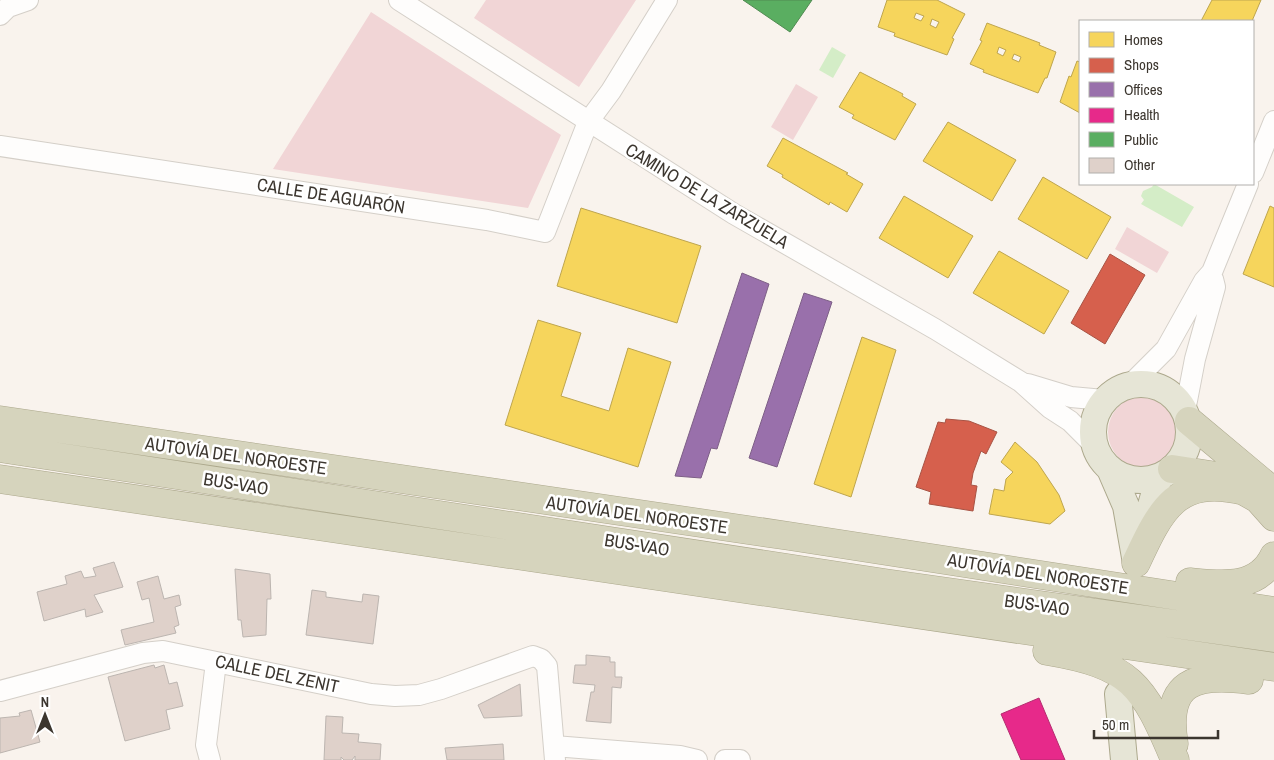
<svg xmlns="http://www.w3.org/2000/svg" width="1274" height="760" font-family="'Archivo Narrow',sans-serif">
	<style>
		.green { fill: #f1d5d6 }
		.water { fill: #d4edc7 }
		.homes { fill: #f6d55c; stroke: #bea54e; fill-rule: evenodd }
		.shops { fill: #d6604d; stroke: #a85344 }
		.offices { fill: #9970ab; stroke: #7d5f86 }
		.health { fill: #e7298a; stroke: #b42d6f }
		.public { fill: #5aae61; stroke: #518a52 }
		.building { fill: #dfd1ca; stroke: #bcb5b0 }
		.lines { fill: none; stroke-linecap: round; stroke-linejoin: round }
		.minor-casing { stroke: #d4cfc8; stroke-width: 22 }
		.major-casing { stroke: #aca88c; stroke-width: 28 }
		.highway-casing { stroke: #aca88c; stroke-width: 29 }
		.minor { stroke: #fefdfc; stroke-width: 20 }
		.major { stroke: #e6e5d6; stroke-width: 26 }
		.highway { stroke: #d6d4bd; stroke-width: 28 }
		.labels { text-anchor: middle; stroke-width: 5; stroke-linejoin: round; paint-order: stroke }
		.street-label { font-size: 18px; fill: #3c362f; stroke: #fff }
	</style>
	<rect width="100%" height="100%" fill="#f9f3ed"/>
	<path class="green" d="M486 0H636L579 87 474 18Z
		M371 12 561 135 528 208 273 169Z
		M796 84 818 97 793 140 771 127Z
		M1127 227 1169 252 1157 273 1115 249Z
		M1108 432a36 36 0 1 1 72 0a36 36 0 1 1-72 0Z"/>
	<path class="water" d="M832 47 846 55 833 78 819 70Z
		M1154 184 1194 207 1182 227 1141 204 1144 200 1141 196 1143 191 1152 187Z"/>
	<path class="homes" d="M887 0H937L965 14 952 38 954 39 947 55 894 36 895 33 878 27ZM916 13 924 16 921 21 914 18ZM932 19 939 22 936 28 930 25Z
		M1212 0H1261L1252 21H1201Z
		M987 23 1040 43 1039 45 1056 52 1047 78H1045L1038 93 983 72 984 70 970 64 982 41 980 40ZM999 47 1006 50 1003 56 997 53ZM1014 54 1021 57 1019 62 1012 59Z
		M1077 61 1080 62V113L1060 102 1069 76 1071 77Z
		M860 72 903 94 902 96 916 104 895 140 852 118 854 115 839 107Z
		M948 122 1016 160 992 201 923 161Z
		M783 138 848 173 846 174 863 184 847 212 830 202 829 205 782 177 783 175 767 166Z
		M1043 177 1111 217 1087 259 1018 219Z
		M904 196 973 236 948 278 879 238Z
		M1270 206 1274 208V287L1243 274Z
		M581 208 701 246 677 323 557 286Z
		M999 251 1069 291 1044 334 973 293Z
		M538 320 581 333 561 396 609 411 628 348 671 362 638 467 505 425Z
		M862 337 896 350 851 497 814 484Z
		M1015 442 1037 462 1059 495 1065 511 1050 524 989 514 994 489 1004 491 1006 479 1013 472 1001 462Z"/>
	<path class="shops" d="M1110 254 1145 275 1105 344 1071 323Z
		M946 419 969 421 997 432 986 454 981 451 973 473 971 485 977 486 973 511 929 504 931 492 916 487 938 422 945 423Z"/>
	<path class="offices" d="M742 273 769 284 717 449 711 448 701 478 675 476Z
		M804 293 832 302 777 467 749 458Z"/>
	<path class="health" d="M1039 698 1065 760H1021L1001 714Z"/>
	<path class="public" d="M743 0H812L790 32Z"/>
	<path class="building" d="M114 562 123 587 94 595 103 612 86 617 85 609 44 621 37 592 67 584 65 576 81 571 84 578 96 576 93 568Z
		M235 569 270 574 271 599H267L266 635 243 637 241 620H238Z
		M158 576 164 599 179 595 181 605 175 607 179 625 174 627 176 633 125 645 121 630 154 622 149 598 142 600 137 582Z
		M312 590 326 592V597L362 602 363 594 379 596 373 644 306 635Z
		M586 655 610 657V662H615V677H622L621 688 612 687 611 723 586 721 591 692H594L595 685 573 683 575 665H586Z
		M154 665 155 668 164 665 169 684 177 682 183 706 166 710 170 729 125 741 108 677Z
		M520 684 522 716 484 718 478 705Z
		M31 710 40 742 0 753V718L20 716 19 713Z
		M326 716 343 717 342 733 359 734 358 742 381 744 380 760H355V756L352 760H344L341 757V760H324Z
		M503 744 504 760H447L445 748Z"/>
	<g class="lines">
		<defs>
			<path id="minor" d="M399 0 734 214 935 329 1021 382 1050 408 1070 421 1095 446
				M0 15 8 7 28 0
				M0 146 487 220 545 232 588 122 611 91 667 0
				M1253 173 1274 121
				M1028 384 1071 397 1104 400
				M1131 384 1166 349 1204 281 1212 272 1248 184
				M1185 411 1195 359 1215 287 1213 279
				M0 691 143 653 163 651 371 694 395 696 419 695 441 689 533 656 541 659 547 666 555 760
				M554 746 680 756 697 760
				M210 760 206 745 216 662
				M725 760H740"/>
			<path id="major" d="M1093 432a48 48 0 1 1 96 0a48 48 0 1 1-96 0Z
				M1110 469 1126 506 1136 563
				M1140 545 1159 477
				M1118 694 1124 760"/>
			<path id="highway" d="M0 420 789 536 1274 611
				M1189 421 1274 492
				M0 448 885 583 1274 638
				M1172 469 1217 476 1258 499 1274 517
				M0 479 1274 667
				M1136 563C1161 509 1177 475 1244 491
				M1190 582C1222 585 1258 590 1274 556
				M1047 651C1131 665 1143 684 1175 760
				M1174 744C1164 681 1195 673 1249 680"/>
		</defs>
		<use href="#minor" class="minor-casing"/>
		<use href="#major" class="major-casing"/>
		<use href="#highway" class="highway-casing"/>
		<use href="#minor" class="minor"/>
		<use href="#major" class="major"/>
		<use href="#highway" class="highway"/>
	</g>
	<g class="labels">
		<g class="street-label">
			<text transform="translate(331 196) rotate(9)" y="6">CALLE DE AGUARÓN</text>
			<text transform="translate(707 196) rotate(31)" y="6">CAMINO DE LA ZARZUELA</text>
			<text transform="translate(236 456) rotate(8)" y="6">AUTOVÍA DEL NOROESTE</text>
			<text transform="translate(236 484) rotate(9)" y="6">BUS-VAO</text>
			<text transform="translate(637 515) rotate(8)" y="6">AUTOVÍA DEL NOROESTE</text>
			<text transform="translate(637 545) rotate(9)" y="6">BUS-VAO</text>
			<text transform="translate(1038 574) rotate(9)" y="6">AUTOVÍA DEL NOROESTE</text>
			<text transform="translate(1037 605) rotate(8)" y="6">BUS-VAO</text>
			<text transform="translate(277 674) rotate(12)" y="6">CALLE DEL ZENIT</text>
		</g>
	</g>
	<rect x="1079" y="20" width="175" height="165" fill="#ffffff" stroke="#b1afac"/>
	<rect x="1089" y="32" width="25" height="15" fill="#f6d55c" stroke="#b1afac"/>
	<text x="1124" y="45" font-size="15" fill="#3c362f">Homes</text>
	<rect x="1089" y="58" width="25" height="15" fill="#d6604d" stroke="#b1afac"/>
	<text x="1124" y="70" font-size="15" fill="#3c362f">Shops</text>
	<rect x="1089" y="82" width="25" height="15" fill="#9970ab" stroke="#b1afac"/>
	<text x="1124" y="95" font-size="15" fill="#3c362f">Offices</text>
	<rect x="1089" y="108" width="25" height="15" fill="#e7298a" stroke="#b1afac"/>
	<text x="1124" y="120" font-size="15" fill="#3c362f">Health</text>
	<rect x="1089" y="132" width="25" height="15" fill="#5aae61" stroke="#b1afac"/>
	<text x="1124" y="145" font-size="15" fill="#3c362f">Public</text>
	<rect x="1089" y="158" width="25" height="15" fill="#dfd1ca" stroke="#b1afac"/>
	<text x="1124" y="170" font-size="15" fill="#3c362f">Other</text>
	<g transform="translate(45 715)" stroke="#ffffff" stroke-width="4" paint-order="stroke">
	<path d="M0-4L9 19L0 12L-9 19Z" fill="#3c362f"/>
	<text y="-8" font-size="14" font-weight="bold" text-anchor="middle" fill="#3c362f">N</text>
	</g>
	<path d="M1094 730v8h124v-8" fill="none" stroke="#3c362f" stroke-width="2.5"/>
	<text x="1102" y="730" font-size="15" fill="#3c362f" stroke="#ffffff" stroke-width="4" paint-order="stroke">50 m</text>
</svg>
